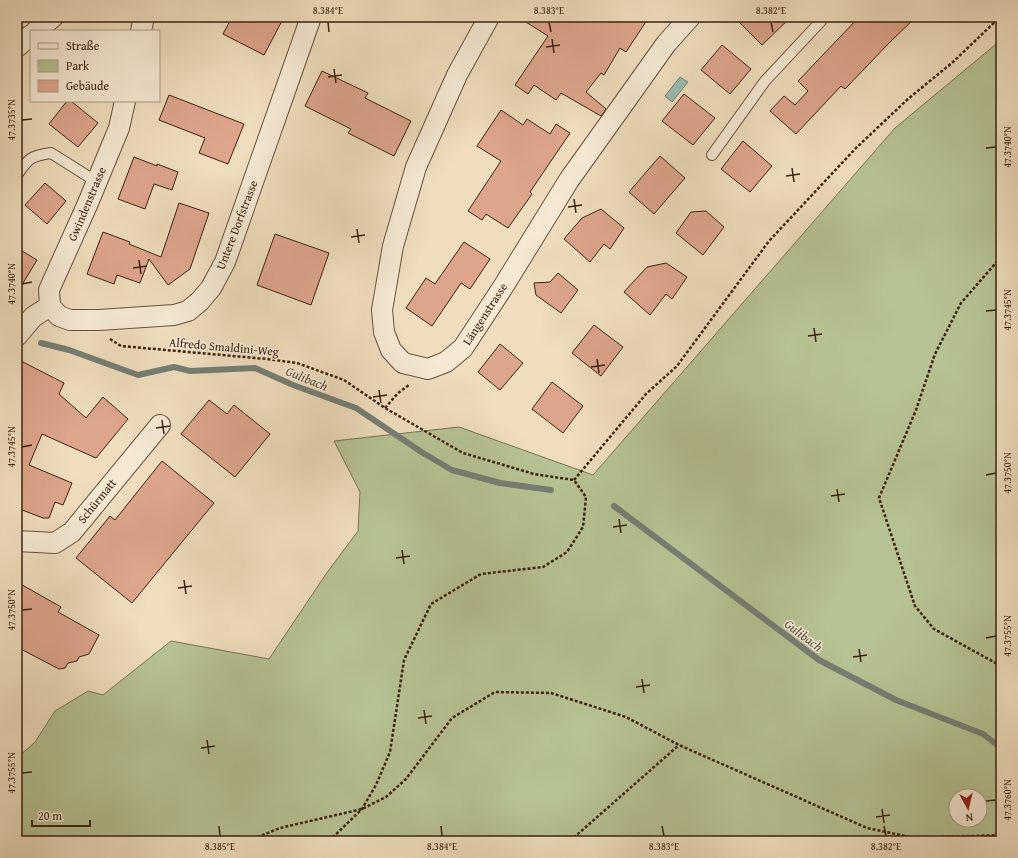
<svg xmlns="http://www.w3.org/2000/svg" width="1018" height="858" font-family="'Gentium Book Plus',serif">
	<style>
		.green { fill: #b6c293; stroke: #7a7252; fill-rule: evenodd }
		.water { fill: #9abbb3; stroke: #757e73 }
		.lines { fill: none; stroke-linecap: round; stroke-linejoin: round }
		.stream { stroke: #757e73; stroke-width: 6 }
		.building { fill: #dda58c; stroke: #3d2212 }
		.lane-casing { stroke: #6a513d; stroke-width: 12 }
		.street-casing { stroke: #6a513d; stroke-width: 22 }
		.path { stroke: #3d2212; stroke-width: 2.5; stroke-dasharray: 3 2; stroke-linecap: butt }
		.lane { stroke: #f5e9d4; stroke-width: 10 }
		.street { stroke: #f5e9d4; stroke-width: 20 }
		.ticks { fill: none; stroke: #3d2212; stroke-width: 1.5 }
		.labels { text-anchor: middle; stroke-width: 3; stroke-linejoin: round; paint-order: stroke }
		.street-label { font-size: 12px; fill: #3d2212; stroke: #f5e9d4 }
		.water-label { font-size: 13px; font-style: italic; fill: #595042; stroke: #f5e9d4 }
		.neatline { fill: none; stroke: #3d2212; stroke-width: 1.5 }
		.ticks-label { font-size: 10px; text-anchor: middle; fill: #3d2212 }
	</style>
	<rect width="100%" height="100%" fill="#efddbd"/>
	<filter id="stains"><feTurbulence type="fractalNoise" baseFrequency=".005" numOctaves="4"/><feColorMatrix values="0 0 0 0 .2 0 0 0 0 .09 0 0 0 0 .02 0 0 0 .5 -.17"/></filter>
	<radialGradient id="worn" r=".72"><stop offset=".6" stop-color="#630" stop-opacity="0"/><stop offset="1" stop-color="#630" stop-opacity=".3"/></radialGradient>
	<path class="green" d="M1001 40V841H17V758L35 742 55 711 88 691 103 695 171 641 269 659 326 574 358 531 360 492 334 441 459 427 593 475 895 128ZM956 796H980V820H956Z"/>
	<path class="water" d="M680 77 688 82 672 102 665 96Z"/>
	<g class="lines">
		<path class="stream" d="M41 343 69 350 138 375 174 367 190 371 255 368 293 385 356 408 423 453 452 470 500 483 551 490
			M614 506 819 660 896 700 983 734 1001 748"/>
	</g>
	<path class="building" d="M232 17H284L264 55 223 34Z
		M518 17H649L626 52 620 48 604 75 601 73 586 92 606 109 601 116 561 93 556 100 534 85 528 94 515 85 548 36Z
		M734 17H791L762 45Z
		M859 17H916L890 42 845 89 841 86 796 134 770 111 784 96 795 105 808 91 798 81Z
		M722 45 751 69 730 94 701 70Z
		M322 71 368 93 365 98 411 121 394 156 348 133 351 129 305 106Z
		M684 94 715 118 693 145 662 121Z
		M169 95 244 124 228 164 199 153 205 138 159 120Z
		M67 101H71L98 123 78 147 49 124Z
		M501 110 523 125 527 119 550 134 556 124 570 133 530 192 532 194 508 228 486 214 482 220 468 211 501 161 477 146Z
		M743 141 772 166 750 192 721 169Z
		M660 156 685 178 654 214 629 192Z
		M134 157 157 166V164L178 172 172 190 154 184 145 209 118 199Z
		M45 183 66 201 47 224 25 205Z
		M179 203 209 213 190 269 168 285 149 259 140 283 117 275 114 284 87 274 103 232 130 242 129 244 161 257Z
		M601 209 624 228 610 249 604 244 590 262 564 239 582 218Z
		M706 211 724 227 703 255 676 233 691 212Z
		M275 234 329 253 311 305 257 285Z
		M464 242 490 259 470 289 461 283 432 326 406 308 426 278 435 284Z
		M17 248 37 260 17 293Z
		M666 263 687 277 672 299 666 294 650 315 624 292 647 267Z
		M558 273 578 290 561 313 536 295 534 283 550 282Z
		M594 325 623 347 601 376 572 353Z
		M500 344 523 363 500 390 478 372Z
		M21 361 64 383 59 394 86 418 103 397 128 419 96 458 42 434 29 465 72 483 63 505 55 502 49 518H43L17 508V371Z
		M552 382 583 406 563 433 532 409Z
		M209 400 227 414 234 405 270 434 235 477 181 434Z
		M162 461 214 503 132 603 76 558 110 516 115 520Z
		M17 582 61 607 58 612 99 635 89 654 79 657 77 661 68 663 65 668 59 669 17 647Z"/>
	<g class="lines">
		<defs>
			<path id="lane" d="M712 155 765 81 821 21
				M17 175C29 158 30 156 51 153L97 182"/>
			<path id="street" d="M489 17 457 75 416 167 393 246 382 310 384 332 391 350 403 363 428 369 446 362 463 348 503 287 569 180 666 44 690 17
				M36 31 53 17
				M141 31 144 17
				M17 47 31 35
				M50 306 59 316 70 320H99L174 315 188 311 200 301 211 288 225 262 311 17
				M50 306 49 290 88 203 119 128 125 101
				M17 336 33 317 50 306
				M17 541 55 543 72 532 160 425"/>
		</defs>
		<use href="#lane" class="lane-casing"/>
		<use href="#street" class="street-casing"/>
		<path class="path" d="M1001 257 961 303 935 354 916 410 879 498 915 606 934 629 1001 666
			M110 339 121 346 267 359 297 363 344 380 385 408 463 453 534 474 574 480
			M385 408 398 393 409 385
			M574 480 646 394 677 366 769 241 856 148 908 99 953 62 1000 17
			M248 841 280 828 362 809 386 797 406 779 452 718 495 692 551 693 626 717 679 745 867 828 915 838 1001 835
			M329 841 362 809 376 785 390 752 404 660 431 604 481 574 543 567 567 552 583 527 586 497 574 480
			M570 841 679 745"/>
		<use href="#lane" class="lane"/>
		<use href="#street" class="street"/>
	</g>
	<path class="ticks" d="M328 22 329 32M549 22 551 32M771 22 773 32M552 39 554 53M546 47 560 45M334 69 336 83M328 77 342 75M22 120 32 119M986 148 996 147M792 168 794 182M786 176 800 174M574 199 576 213M568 207 582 205M357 229 359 243M351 237 365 235M139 260 141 274M133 268 147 266M22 284 32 282M986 311 996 310M814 328 816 342M808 336 822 334M597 359 599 373M591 367 605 365M379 390 381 403M373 397 387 395M162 420 164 434M156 428 170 426M22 447 32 445M986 475 996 473M837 489 839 502M831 496 845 494M619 519 621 533M613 527 627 525M402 550 404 564M396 558 410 556M184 580 186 594M178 588 192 586M22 610 32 609M986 638 996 636M859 649 861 662M853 657 867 655M642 679 644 693M636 687 650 685M424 710 426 724M418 718 432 716M207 740 209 754M201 748 215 746M22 773 32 772M986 801 996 800M882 809 884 823M876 817 890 815M219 826 220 836M441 826 442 836M662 826 664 836M884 826 886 836"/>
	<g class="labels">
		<g class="street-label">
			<text transform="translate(87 204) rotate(-67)" y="4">Gwindenstrasse</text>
			<text transform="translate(237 225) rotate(-69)" y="4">Untere Dorfstrasse</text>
			<text transform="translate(485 314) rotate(-57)" y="4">Längenstrasse</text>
			<text transform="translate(224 347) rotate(5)" y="4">Alfredo Smaldini-Weg</text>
			<text transform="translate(97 501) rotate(-51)" y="4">Schürmatt</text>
		</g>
		<g class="water-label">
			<text transform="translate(307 378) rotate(22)" y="5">Gulibach</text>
			<text transform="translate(804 635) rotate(37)" y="5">Gulibach</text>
		</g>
	</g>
	<rect width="1018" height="858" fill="none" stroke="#efddbd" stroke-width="44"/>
	<rect x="30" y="30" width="130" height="72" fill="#f5e9d4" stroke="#ab9986"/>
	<rect x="38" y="43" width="20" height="6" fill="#f5e9d4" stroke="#ab9986"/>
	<text x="66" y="50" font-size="12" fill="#3d2212">Straße</text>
	<rect x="38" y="60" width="20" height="12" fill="#b6c293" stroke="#ab9986"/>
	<text x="66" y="70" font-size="12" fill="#3d2212">Park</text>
	<rect x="38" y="80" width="20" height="12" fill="#dda58c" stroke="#ab9986"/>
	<text x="66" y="90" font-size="12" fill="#3d2212">Gebäude</text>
	<g transform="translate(968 808) rotate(172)"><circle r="19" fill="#f5e9d4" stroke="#ab9986"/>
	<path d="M0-3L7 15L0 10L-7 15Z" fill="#8f2418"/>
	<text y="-6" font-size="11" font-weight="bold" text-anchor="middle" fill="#3d2212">N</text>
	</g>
	<path d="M32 820v6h58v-6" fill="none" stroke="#3d2212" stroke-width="2"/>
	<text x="38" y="820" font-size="12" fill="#3d2212" stroke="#f5e9d4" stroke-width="3" paint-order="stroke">20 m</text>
	<rect x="22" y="22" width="974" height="814" class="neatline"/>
	<g class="ticks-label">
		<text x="328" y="14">8.384°E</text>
		<text x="549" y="14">8.383°E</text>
		<text x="771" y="14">8.382°E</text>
		<text transform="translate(11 120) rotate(-90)" y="4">47.3735°N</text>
		<text transform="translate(1007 147) rotate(-90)" y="4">47.3740°N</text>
		<text transform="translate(11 284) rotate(-90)" y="4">47.3740°N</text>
		<text transform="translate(1007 310) rotate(-90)" y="4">47.3745°N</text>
		<text transform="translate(11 447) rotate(-90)" y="4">47.3745°N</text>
		<text transform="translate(1007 473) rotate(-90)" y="4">47.3750°N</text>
		<text transform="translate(11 610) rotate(-90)" y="4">47.3750°N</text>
		<text transform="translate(1007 636) rotate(-90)" y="4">47.3755°N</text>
		<text transform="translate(11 773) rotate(-90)" y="4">47.3755°N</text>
		<text transform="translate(1007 800) rotate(-90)" y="4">47.3760°N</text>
		<text x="220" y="850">8.385°E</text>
		<text x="442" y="850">8.384°E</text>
		<text x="664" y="850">8.383°E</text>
		<text x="886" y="850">8.382°E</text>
	</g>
	<rect width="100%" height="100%" filter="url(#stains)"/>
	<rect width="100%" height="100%" fill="url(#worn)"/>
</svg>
